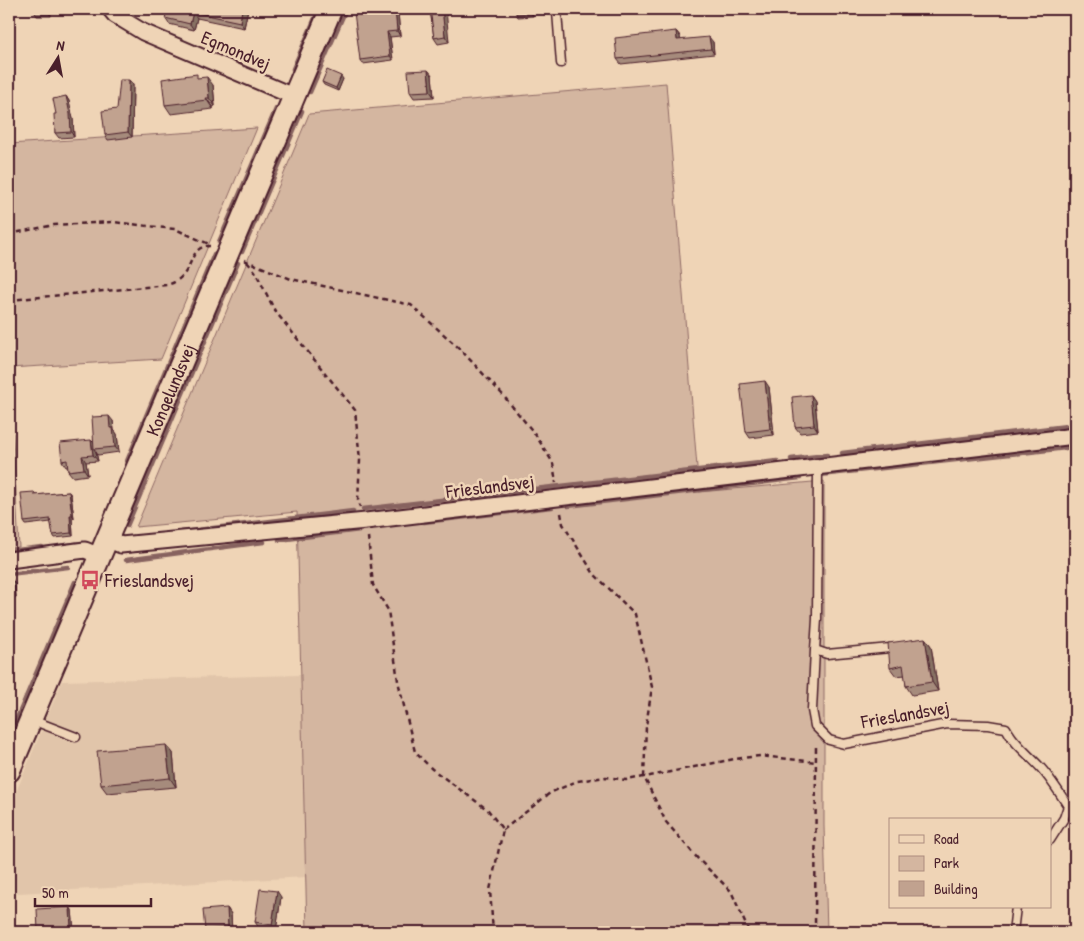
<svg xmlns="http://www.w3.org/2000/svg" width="1084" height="941" font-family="'Patrick Hand',sans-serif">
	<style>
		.built { fill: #e1c5aa }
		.green { fill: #d4b6a0; stroke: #8f6a66 }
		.water { fill: #b08f81; stroke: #87625f }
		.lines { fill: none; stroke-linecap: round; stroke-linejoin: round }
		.stream { stroke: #87625f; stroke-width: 4.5 }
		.lane-casing { stroke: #4a1f2b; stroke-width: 11 }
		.street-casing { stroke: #4a1f2b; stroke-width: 19 }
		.secondary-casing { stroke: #4a1f2b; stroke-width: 25 }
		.path { stroke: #4a1f2b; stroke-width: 2.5; stroke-dasharray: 5 4; stroke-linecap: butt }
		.lane { stroke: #efd4b6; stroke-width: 8 }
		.street { stroke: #efd4b6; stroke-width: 15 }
		.secondary { stroke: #efd4b6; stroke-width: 21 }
		.wall { fill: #a68b7b; stroke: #4a1f2b }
		.shaded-wall { fill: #877164; stroke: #4a1f2b }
		.building { fill: #c1a28f; stroke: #4a1f2b }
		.labels { text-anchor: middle; stroke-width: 5; stroke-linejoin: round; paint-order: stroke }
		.street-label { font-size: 19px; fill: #4a1f2b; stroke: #efd4b6 }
		.poi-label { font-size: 19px; fill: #4a1f2b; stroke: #efd4b6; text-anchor: start }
	</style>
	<rect width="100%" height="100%" fill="#efd4b6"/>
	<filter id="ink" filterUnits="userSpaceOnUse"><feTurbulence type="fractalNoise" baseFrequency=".02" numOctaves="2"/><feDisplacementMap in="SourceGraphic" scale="10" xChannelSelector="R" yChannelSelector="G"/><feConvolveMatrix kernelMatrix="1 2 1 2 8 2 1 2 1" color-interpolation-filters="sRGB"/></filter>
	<g filter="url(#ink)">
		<path class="built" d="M301 675 306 877 19 893 9 890V809L62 681Z"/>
		<path class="green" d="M666 83 699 492 824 481V826L827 932H307L297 512 136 527 309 114Z
			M257 128 161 359 9 368 19 547 9 548V144Z"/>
		<path class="water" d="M1072 713H1075V755L1069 726Z"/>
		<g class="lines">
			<path class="stream" d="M293 69 319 9
				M310 92 346 9
				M219 242 276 109
				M242 252 302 111
				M842 453 1075 425
				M791 459 827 455
				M127 461 214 254
				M820 475 1075 447
				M568 506 800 478
				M363 509 777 461
				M424 522 552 507
				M127 526 238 263
				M181 532 353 511
				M279 540 360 530
				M59 546 82 543
				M9 551 42 547
				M126 560 264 542
				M9 574 68 567
				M15 723 75 582"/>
			<defs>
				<path id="lane" d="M559 9 557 12 561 63
					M890 648 827 654 815 650 812 710 815 726 829 740 844 744 947 724 988 725 1006 728C1014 744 1028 754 1040 767 1051 779 1059 792 1068 806L1064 818 1050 840
					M815 650 817 619 818 468
					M32 720 76 737
					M1013 932 1016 907"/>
				<path id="street" d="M110 9 115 15 143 32 295 97
					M107 539 121 545 366 521 1075 436
					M9 560 85 550 100 556"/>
				<g id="secondary">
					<path id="s1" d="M9 771 331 9"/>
				</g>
			</defs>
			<use href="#lane" class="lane-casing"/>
			<use href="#street" class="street-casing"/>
			<use href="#secondary" class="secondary-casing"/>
			<path class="path" d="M9 234 54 225 113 222 175 229 211 245
				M244 260 291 279 411 305 459 348 502 394 535 434 553 463 556 483
				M247 262 255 271 275 311 355 410 360 460 358 500 360 507
				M9 300 167 285C174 283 179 280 184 274 193 263 192 246 210 246
				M561 513 563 524 594 574 635 614 652 687 646 726 644 777 666 822 699 860 731 891 749 932
				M368 537 373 585 388 610 398 681 415 752 432 769 488 810 503 830 490 890 493 932
				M503 830 550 793 577 781 606 777 626 780 650 776 734 759 760 756 817 762
				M815 932 816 744"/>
			<use href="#lane" class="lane"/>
			<use href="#street" class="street"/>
			<use href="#secondary" class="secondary"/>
		</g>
		<path class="wall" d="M28 9H52H50L51 16H37L33 10H29Z
			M168 9H248L244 28 197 18 194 30 169 24 165 18Z
			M387 9H396L398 12 400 36 390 37 393 60 363 64 360 60Z
			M430 9 449 42 438 44 434 38Z
			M532 9 533 16 518 17 516 14Z
			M676 31 680 36V40L713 42 714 54 621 64 617 59Z
			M428 70 432 75 434 97 414 98 410 92Z
			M199 78 213 85 215 106 213 107V109L171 114 165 105Z
			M343 79 338 91 324 85 322 82Z
			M129 80 133 85 132 137 108 140 105 135 117 109Z
			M66 96 69 101 73 119 74 137 59 138 55 133 56 114Z
			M769 387 774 435 750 438 746 432Z
			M811 395 815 401 818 431 800 433 795 427Z
			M113 421 114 430 117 434 119 452 98 455 96 452 98 461 86 462 88 475 73 477 68 471V467H66L62 461 94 443Z
			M34 492 36 495 69 492 71 495 74 518H72L73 536 55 538 53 535 51 522 26 525 24 522Z
			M9 578H11L15 584 16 597 12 598 14 624H9Z
			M925 638 931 646 938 691 912 695 906 686 905 675 896 676 890 668Z
			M166 745 173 753 176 787 107 793 101 785Z
			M281 897 276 931 259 928 255 922Z
			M70 907 72 910 74 932H39L38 931Z
			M227 908 231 914 232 932H206L205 930Z"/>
		<path class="shaded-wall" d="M46 9H50L51 16Z
			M242 9H248L244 28 240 22Z
			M395 9 398 12 400 36 397 31Z
			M442 9H446L449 42 445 36Z
			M530 9H532L533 16 531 13Z
			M193 12 197 18 194 30 190 24Z
			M676 31 680 36 681 46 677 40Z
			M387 32 390 37 393 60 390 56Z
			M709 37 713 42 714 54 711 49Z
			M428 70 432 75 434 97 430 91Z
			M341 76 343 79 338 91 336 88Z
			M207 77 213 85 215 106 209 98Z
			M129 80 133 85 132 137 128 132Z
			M66 96 69 101 73 119 74 137 71 132Z
			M206 98 213 107V109L207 100Z
			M765 381 769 387 774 435 770 429Z
			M811 395 815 401 818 431 814 425Z
			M109 416 113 421 114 430 117 434 119 452 115 447 110 428Z
			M91 440 96 445 94 449 96 452 98 461 93 455Z
			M82 456 86 462 88 475 84 469Z
			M69 492 71 495 74 518 72 515Z
			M70 515 72 518 73 536 71 533Z
			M11 578 15 584 16 597 12 591Z
			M9 592 12 598 14 624 10 618Z
			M925 638 931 646 938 691 932 682Z
			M166 745 173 753 176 787 170 778Z
			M277 891 281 897 276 931 272 925Z
			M70 907 72 910 74 932 71 929Z
			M227 908 231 914 232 932H231L228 928Z"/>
		<path class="building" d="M168 9H242L240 22 193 12 190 24 165 18Z
			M387 9H395L397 31 387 32 390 56 360 60 354 12Z
			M430 9H442L445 36 434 38Z
			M516 9H530L531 13 516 14Z
			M676 31 677 40 709 37 711 49 617 59 615 38Z
			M327 70 341 76 336 88 322 82Z
			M428 70 430 91 410 92 408 71Z
			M197 74V78L207 77 209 98H206L207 100 165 105 162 79Z
			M120 80H129L128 132 105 135 102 111 117 109Z
			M66 96 70 114 71 132 55 133 54 114H56L53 99Z
			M765 381 770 429 746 432 740 384Z
			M811 395 814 425 795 427 792 397Z
			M109 416 110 428H113L115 447 94 449 92 417Z
			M91 440 93 455 82 456 84 469 68 471 67 460 62 461 60 443Z
			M34 492V495L69 492 72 515H70L71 533 53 535 50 519 24 522 21 493Z
			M9 578H11L12 591 9 592Z
			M9 598 10 618H9Z
			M925 638 932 682 906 686 903 665 890 668 888 643Z
			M166 745 170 778 101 785 97 751Z
			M260 889 277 891 272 925 255 922Z
			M70 907 71 929 38 931 37 909Z
			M227 908 228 928 205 930 203 910Z"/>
	</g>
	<defs>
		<symbol id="bus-bare" viewBox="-9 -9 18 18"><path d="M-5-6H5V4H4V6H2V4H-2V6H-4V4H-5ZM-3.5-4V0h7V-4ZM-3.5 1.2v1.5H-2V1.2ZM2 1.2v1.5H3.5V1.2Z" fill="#d1495b" stroke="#efd4b6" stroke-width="2.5" paint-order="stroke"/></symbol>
	</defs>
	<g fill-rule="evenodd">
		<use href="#bus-bare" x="76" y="566" width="28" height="28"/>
	</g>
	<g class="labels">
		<g class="street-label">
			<text transform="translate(236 50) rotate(23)" y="7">Egmondvej</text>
			<text dy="7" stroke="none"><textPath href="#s1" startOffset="414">Kongelundsvej</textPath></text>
			<text transform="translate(490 486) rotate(-7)" y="7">Frieslandsvej</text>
			<text transform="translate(905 714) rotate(-10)" y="7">Frieslandsvej</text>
		</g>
		<g class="poi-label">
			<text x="105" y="587">Frieslandsvej</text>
		</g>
	</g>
	<rect width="1084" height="941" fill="none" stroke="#efd4b6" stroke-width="30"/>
	<rect x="15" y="15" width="1054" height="911" fill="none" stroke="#4a1f2b" stroke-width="2" filter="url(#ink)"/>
	<rect x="889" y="818" width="162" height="90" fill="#efd4b6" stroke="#ad8c7e"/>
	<rect x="899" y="835" width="25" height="8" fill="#efd4b6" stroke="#ad8c7e"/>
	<text x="934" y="844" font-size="15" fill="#4a1f2b">Road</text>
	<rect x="899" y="856" width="25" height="15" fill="#d4b6a0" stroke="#ad8c7e"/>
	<text x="934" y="868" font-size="15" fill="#4a1f2b">Park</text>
	<rect x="899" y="881" width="25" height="15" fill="#c1a28f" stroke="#ad8c7e"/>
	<text x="934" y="894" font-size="15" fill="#4a1f2b">Building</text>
	<g transform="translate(58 58) rotate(11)" stroke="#efd4b6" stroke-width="4" paint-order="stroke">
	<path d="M0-4L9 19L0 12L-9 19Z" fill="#4a1f2b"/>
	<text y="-8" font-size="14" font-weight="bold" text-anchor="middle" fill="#4a1f2b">N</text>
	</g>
	<path d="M35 898v8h116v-8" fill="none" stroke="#4a1f2b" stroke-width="2.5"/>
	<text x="42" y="898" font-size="15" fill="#4a1f2b" stroke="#efd4b6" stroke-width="4" paint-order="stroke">50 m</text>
</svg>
